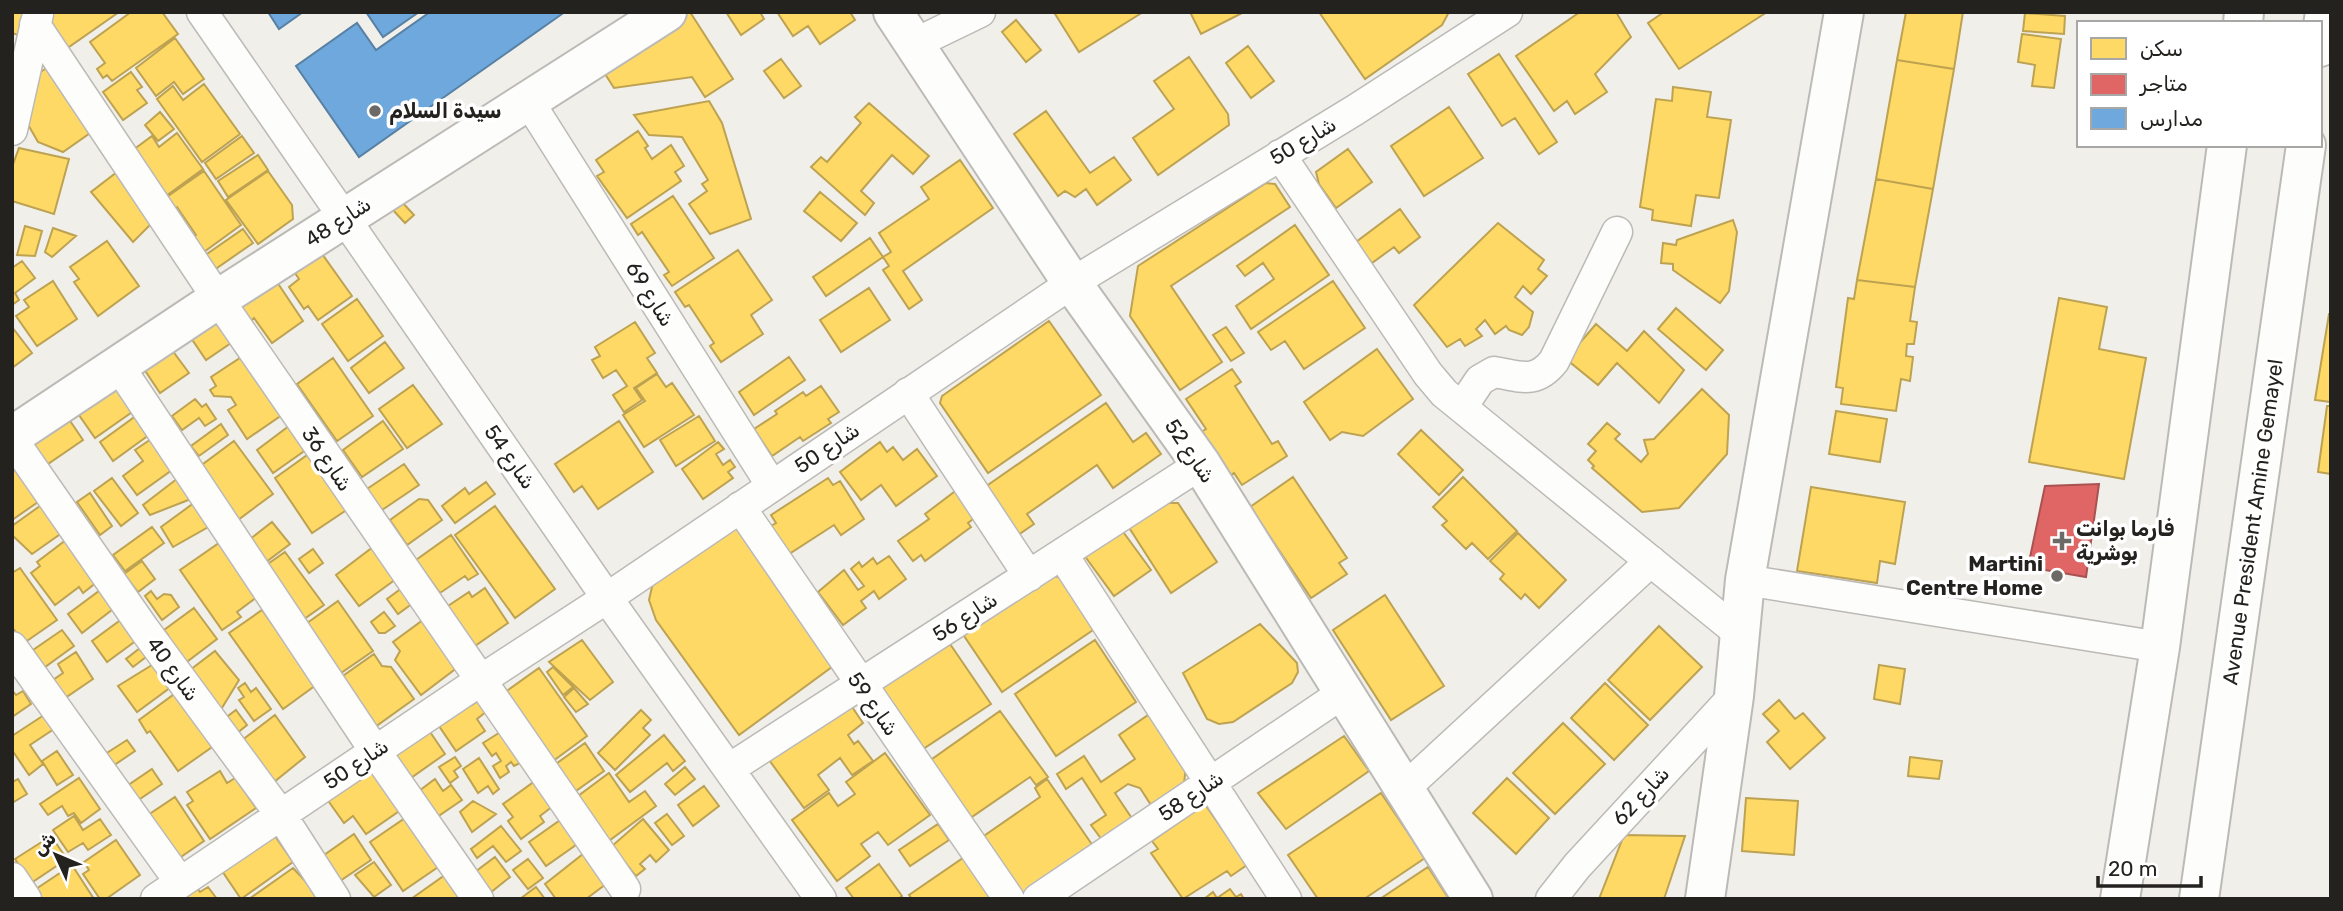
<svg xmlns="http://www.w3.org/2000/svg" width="2343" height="911" font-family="Rubik,Cairo,sans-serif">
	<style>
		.homes { fill: #ffd966; stroke: #bda251; stroke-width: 2 }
		.shops { fill: #e06666; stroke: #a85251; stroke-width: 2 }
		.schools { fill: #6fa8dc; stroke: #5880a3; stroke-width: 2 }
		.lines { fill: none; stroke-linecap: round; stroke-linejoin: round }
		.street-casing { stroke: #bcbab6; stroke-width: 33 }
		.secondary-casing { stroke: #bcbab6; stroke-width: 42 }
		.highway-casing { stroke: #bcbab6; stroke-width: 42 }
		.street { stroke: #fdfdfc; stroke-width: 30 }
		.secondary { stroke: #fdfdfc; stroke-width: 38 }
		.highway { stroke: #fdfdfc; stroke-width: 38 }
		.poi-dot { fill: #6c6a66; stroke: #fff; stroke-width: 2.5 }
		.labels { text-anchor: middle; stroke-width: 7; stroke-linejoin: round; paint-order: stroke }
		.poi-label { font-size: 21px; font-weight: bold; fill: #24221f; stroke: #fff; text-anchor: start }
		.street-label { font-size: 21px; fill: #24221f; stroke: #fff }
	</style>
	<rect width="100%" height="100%" fill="#f1efea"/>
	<path class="homes" d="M12 12H23L18 35 12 33Z
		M48 12H119L66 49 46 21Z
		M131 12H162L178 34 112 81 107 75 103 78 97 69 105 63 90 42Z
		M677 12H690L733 79 705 97 692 77 614 88 598 63Z
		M726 12H760L764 19 741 35Z
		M777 12H850L855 20 820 44 808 26 793 36Z
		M1057 12H1143L1079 52 1055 14Z
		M1190 12H1244L1201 34Z
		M1319 12H1449L1442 25 1365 79Z
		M1580 12H1616L1631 37 1595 74 1607 92 1575 114 1567 101 1554 111 1516 56Z
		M1664 12H1767L1679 69 1648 23Z
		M1906 12H1963L1954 69 1897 60Z
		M2025 13 2065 16 2064 34 2023 31Z
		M1016 20 1041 50 1026 62 1002 32Z
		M2022 34 2061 39 2054 88 2032 86 2035 65 2018 62Z
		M175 38 204 79 183 94 174 82 156 96 136 68Z
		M1248 46 1274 81 1251 98 1226 63Z
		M1499 54 1557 142 1539 154 1515 118 1502 126 1468 74Z
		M1189 57 1228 114 1229 125 1158 175 1133 138 1174 109 1154 81Z
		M781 59 801 86 784 98 764 71Z
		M1897 60 1954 69 1933 189 1876 179Z
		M48 67 93 131 63 152 38 142 26 121 39 73Z
		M131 72 142 87 137 90 147 103 123 120 103 92Z
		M204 84 240 134 202 162 157 99 173 86 183 100Z
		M1673 87 1711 92 1707 117 1731 120 1719 198 1696 195 1691 226 1652 220 1653 210 1640 207 1656 99 1672 101Z
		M709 101 722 123 751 219 710 234 689 204 707 191 702 184 708 180 682 137 649 135 634 115Z
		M869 103 929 156 913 174 892 155 861 191 874 203 865 215 811 167 821 157 827 162 861 123 855 117Z
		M1449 107 1483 158 1424 196 1391 146Z
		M1046 111 1090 173 1114 157 1131 180 1097 205 1086 189 1075 197 1065 191 1058 196 1014 134Z
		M160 112 174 129 158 141 145 125Z
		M638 131 648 146 645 148 652 159 671 145 684 166 675 172 681 181 627 218 597 176 604 172 596 160Z
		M177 133 203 169 166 196 133 150 152 136 159 147Z
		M242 136 254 153 216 179 205 163Z
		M19 148 69 159 54 214 12 201V167Z
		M1348 149 1372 182 1336 208 1319 184 1316 172Z
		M258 155 268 170 228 197 218 181Z
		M960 160 993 208 903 271 922 300 909 309 883 270 889 266 883 257 891 252 879 233 929 199 921 187Z
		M121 169 157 218 133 242 91 192Z
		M204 171 241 225 201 254 190 239 196 235 177 207 172 210 164 199Z
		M268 171 292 205 293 219 258 244 226 200Z
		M1876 179 1933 189 1915 287 1857 280Z
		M1266 183 1275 184 1290 207 1171 286 1222 362 1180 390 1130 316 1138 266Z
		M820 192 857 223 841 241 804 211Z
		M673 196 714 258 672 286 664 275 669 272 642 232 638 235 631 224Z
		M401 201 414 215 405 223 392 209Z
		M1400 209 1420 237 1399 253 1394 247 1372 263 1356 242Z
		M1733 220 1737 232 1729 291 1720 303 1673 270V264L1661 263 1663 243 1676 245 1677 240Z
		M1498 223 1544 260 1538 269 1547 276 1531 294 1523 286 1515 297 1533 312 1529 327 1522 335 1509 330 1506 326 1495 334 1485 320 1476 329 1482 336 1465 346 1460 339 1447 347 1414 305Z
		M1295 225 1329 275 1251 329 1236 306 1274 279 1263 263 1245 276 1237 266Z
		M25 226 42 231 35 256 17 255Z
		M53 228 76 236 52 257 45 252Z
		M243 229 253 243 214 270 204 256Z
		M870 238 883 257 826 296 813 277Z
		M107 241 139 286 98 316 74 282 79 279 70 267Z
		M315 244 352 296 318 320 308 306 304 309 289 287 299 279 288 263Z
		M738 250 772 300 751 315 763 334 721 362 710 346 714 343 689 305 685 307 675 292Z
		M22 261 35 278 15 293 19 300 12 305V268Z
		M271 273 303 321 272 343 254 318 250 322 234 299Z
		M1857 280 1915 287 1910 321 1917 322 1914 344H1907L1906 356 1913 357 1910 381 1901 379 1896 411 1841 404 1843 388 1836 387 1848 298 1854 299Z
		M53 281 77 319 37 346 16 316 29 307 24 300Z
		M1333 281 1365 328 1304 369 1285 341 1271 350 1258 332Z
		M869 288 890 320 841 352 820 320Z
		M2059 298 2107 307 2099 349 2146 358 2124 479 2029 462Z
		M357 299 383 336 348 361 322 324Z
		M1676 308 1723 350 1706 370 1658 329Z
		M2329 314H2331V402L2315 400Z
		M214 318 231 343 206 360 189 335Z
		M1049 321 1101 395 988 473 940 403 942 396Z
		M635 322 655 353 647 358 657 373 634 388 642 400 624 412 613 395 627 386 616 370 603 378 592 360 600 356 595 347Z
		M1596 324 1627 351 1644 331 1684 370 1659 403 1617 363 1598 385 1566 359Z
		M12 327 32 353 12 368Z
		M1226 327 1244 353 1231 361 1213 335Z
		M385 342 404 368 369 393 351 368Z
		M1377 349 1413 399 1363 436 1342 432 1330 440 1304 402Z
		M172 350 189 373 160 393 144 369Z
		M243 356 282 415 247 439 228 410 236 405 231 397 214 396 210 390 216 386 211 377Z
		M789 357 805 380 754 415 739 392Z
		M333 358 373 416 337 441 297 384Z
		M1232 369 1241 382 1235 386 1272 444 1278 441 1287 456 1242 485 1234 473 1227 478 1198 434 1206 429 1186 399Z
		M657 374 666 387 672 383 694 415 644 447 623 415 645 401 636 388Z
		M111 377 135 410 95 438 72 405Z
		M413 385 442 424 407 448 379 409Z
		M821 386 839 412 828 419 831 423 803 441 800 437 772 456 754 429 777 414 775 411 803 392 806 396Z
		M1702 389 1729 415 1727 454 1679 508 1642 512 1592 468 1594 466 1588 460 1596 451 1588 444 1607 423 1620 434 1615 439 1641 462 1648 454 1644 440 1654 439Z
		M195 399 202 407 206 404 216 419 205 426 199 418 182 430 172 416Z
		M1106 403 1133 442 1146 433 1161 454 1113 488 1097 465 1027 514 1034 524 1018 535 985 487Z
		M2327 406H2331V474L2318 472Z
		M62 409 83 440 45 466 24 436Z
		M1836 411 1887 419 1880 462 1829 454Z
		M140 413 153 432 113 461 100 442Z
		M699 416 715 441 676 466 660 440Z
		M383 421 403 449 362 477 343 450Z
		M619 421 653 472 598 509 582 486 574 492 555 464Z
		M293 423 310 447 273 473 257 450Z
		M221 424 228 435 199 456 191 446Z
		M1421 430 1463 470 1439 495 1398 454Z
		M157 435 179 465 137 495 123 476 143 461 135 450Z
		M234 441 273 494 238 520 199 467Z
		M718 442 724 449 716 454 723 465 730 460 735 467 728 472 733 478 703 499 682 469Z
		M880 442 887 452 893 447 903 460 917 449 937 476 896 506 881 485 861 500 840 472Z
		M310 453 348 509 312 533 275 478Z
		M12 461 41 500 12 520Z
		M404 464 419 485 382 510 367 489Z
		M1293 477 1347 558 1339 563 1347 574 1311 598 1250 507Z
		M1463 477 1517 531 1488 559 1472 543 1466 549 1442 525 1447 521 1433 507Z
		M112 478 138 513 121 526 94 491Z
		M178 478 196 497 150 515 143 505Z
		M828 478 833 485 840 481 864 519 841 535 834 525 789 554 771 526 776 523 771 515Z
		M486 482 495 494 455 523 442 506 465 488 469 494Z
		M1811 487 1905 502 1895 564 1880 561 1877 583 1797 571Z
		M958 489 977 516 968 523 971 527 925 561 921 555 913 561 898 541 929 519 925 514Z
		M90 493 112 526 100 535 77 502Z
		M202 497 210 526 173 547 161 527Z
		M419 499 428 500 442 520 407 545 390 520Z
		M44 503 66 530 32 554 12 535V526Z
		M1162 503H1178L1217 562 1171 593 1128 526Z
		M495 506 555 589 515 618 455 535Z
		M733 520 836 664 739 735 656 620 649 600 652 587 662 571Z
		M272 522 290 544 266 562 249 540Z
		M152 527 164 543 125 571 113 555Z
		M1121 529 1151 570 1114 596 1084 555Z
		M1518 533 1566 580 1539 608 1525 594 1521 599 1500 579 1504 574 1490 561Z
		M451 535 478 574 468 580 465 576 440 593 416 560Z
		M66 540 97 582 83 593 79 587 55 605 31 573 40 566 37 562Z
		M219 543 257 597 237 612 241 617 222 630 180 570Z
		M373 547 396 579 359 606 336 575Z
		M313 549 323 563 309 573 299 559Z
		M285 552 324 605 304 619 265 566Z
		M889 556 906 579 879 599 874 591 861 601 866 608 843 625 818 592 844 570 858 590 864 586 851 569 859 562 862 567 873 558 877 564Z
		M142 561 155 579 138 592 124 574Z
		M20 568 57 620 24 643 12 627V573Z
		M1043 573 1062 578 1096 628 1002 692 960 630Z
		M103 588 117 606 82 633 68 614Z
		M402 588 413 603 398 614 387 599Z
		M485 588 508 623 472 648 445 608 469 592 472 597Z
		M151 591 157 599 164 594 171 595 179 607 162 620 145 596Z
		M1385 595 1444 686 1391 720 1333 630Z
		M338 601 373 651 338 675 303 626Z
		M194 608 217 639 184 664 164 637 168 635 164 630Z
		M262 610 316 685 283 709 229 633Z
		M384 612 395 626 385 633H379L371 622Z
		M126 616 141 637 107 662 92 641Z
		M423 620 458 667 421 695 395 660 400 651 393 642Z
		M1260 624 1297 663 1298 672 1292 683 1233 722 1219 724 1207 719 1183 673Z
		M1659 626 1702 667 1650 720 1608 680Z
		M62 630 74 646 45 667 33 650Z
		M582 640 613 682 590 700 549 662Z
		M1095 640 1136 702 1056 756 1015 694Z
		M948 641 991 704 920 751 878 689Z
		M140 648 146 657 133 667 126 659Z
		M215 651 239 680 217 716 190 670Z
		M76 652 93 679 65 698 53 680 63 673 58 664Z
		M374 654 382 666 391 667 414 699 375 727 340 678Z
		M152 665 171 687 137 712 118 686Z
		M1879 665 1905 669 1900 704 1874 699Z
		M553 667 573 687 563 695 547 672Z
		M539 668 587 736 549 764 501 695Z
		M245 683 251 692 256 688 271 709 254 721 239 700 244 697 238 688Z
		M1605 683 1648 725 1614 760 1571 718Z
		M574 688 588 704 576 712 564 697Z
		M12 690 16 695 23 691 31 704 12 717Z
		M177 692 215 745 178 771 150 731 147 733 139 720Z
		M468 699 472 705 479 700 487 711 477 719 485 731 456 751 439 726 448 721 444 715Z
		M1779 700 1795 719 1803 713 1825 738 1790 769 1767 742 1779 731 1763 714Z
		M848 701 863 723 848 735 854 744 858 741 873 761 852 775 840 758 818 775 829 790 804 808 764 753Z
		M236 710 247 725 236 734 224 719Z
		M641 710 651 720 643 728 650 735 615 770 598 753Z
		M1000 711 1048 777 1036 785 1030 777 966 821 925 764Z
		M1151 713 1186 765 1184 784 1151 805 1140 788 1128 784 1115 793 1133 820 1102 840 1091 825 1106 815 1082 778 1066 789 1057 774 1084 756 1101 782 1135 759 1119 735Z
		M44 715 54 729 30 745 43 764 29 775 12 750V736Z
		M275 715 305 757 274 782 241 741Z
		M424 723 445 754 408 780 387 749Z
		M1563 723 1605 764 1555 814 1513 773Z
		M502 731 522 762 514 766 511 762 506 766 509 772 500 778 493 766 501 761 496 753 492 756 483 743Z
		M664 735 685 761 673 771 667 763 630 792 616 775Z
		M1344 736 1369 771 1286 829 1258 793Z
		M127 740 135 751 107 770 99 758Z
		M585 743 604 771 573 793 553 766Z
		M57 751 73 775 57 785 42 761Z
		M885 753 930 815 888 845 878 832 861 844 870 856 837 881 792 820 829 793 838 806 855 794 846 782Z
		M455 757 461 766 454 771 458 777 450 783 439 767Z
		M1910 757 1942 761 1939 779 1908 776Z
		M479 758 499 789 493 794 488 786 478 793 463 769Z
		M381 767 408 805 366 834 353 816 344 823 324 795Z
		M685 767 695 779 675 795 665 784Z
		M152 769 162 784 128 807 118 792Z
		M220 771 227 783 235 778 256 808 210 839 187 805 193 801 187 792Z
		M609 773 629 802 645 791 656 806 606 843 574 799Z
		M79 778 100 809 81 823 74 813 68 816 62 806 48 815 40 804Z
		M1507 778 1549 818 1516 854 1473 813Z
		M18 779 27 794 12 803V782Z
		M435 779 443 791 451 785 462 800 437 817 419 791Z
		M1047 779 1093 846 1017 898 978 840 1040 797 1035 788Z
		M535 781 553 806 540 816 544 822 521 839 508 821 513 817 503 804Z
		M704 786 719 806 693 826 678 805Z
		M1381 793 1425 858 1364 899H1318L1288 855Z
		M175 797 204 841 172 863 142 819Z
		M1746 798 1798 801 1794 855 1742 851Z
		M1202 800 1247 865 1231 876 1227 871 1183 899 1151 853 1158 849 1152 841 1188 816 1185 812Z
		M473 801 496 814 472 832 460 812Z
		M411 814 444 863 403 891 370 842Z
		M667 814 684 836 672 845 655 823Z
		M74 816 83 830 100 819 111 835 88 850 83 843 68 852 53 830Z
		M566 816 583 840 546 866 529 842Z
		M643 819 669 850 656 862 650 855 640 864 645 869 636 876 612 846Z
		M938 824 949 840 910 866 899 850Z
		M501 826 521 851 506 862 493 846 477 858 471 849Z
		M270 829 293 862 241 899 218 865Z
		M354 834 371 860 334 885 317 860Z
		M1624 835 1685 836 1664 899H1599Z
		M51 836 67 859 31 883 15 859Z
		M116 840 140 875 106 899H100L83 874 89 870 84 862Z
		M583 854 606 884 586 899H556L545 884Z
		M495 857 510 877 490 893 475 872Z
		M963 858 992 899H912L909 895Z
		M528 859 543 878 528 889 513 870Z
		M374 862 391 885 374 897 355 875Z
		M879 864 902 896 898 899H854L846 888Z
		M72 865 94 899H38L33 891Z
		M1428 867 1449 899H1380Z
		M293 868 320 897 317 899H249Z
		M445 875 461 899H411Z
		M196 886 200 892 208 887 217 899H178Z
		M536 887 545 899H520Z
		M1230 889 1236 897 1241 894 1244 899H1204L1213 892 1217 898Z"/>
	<path class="shops" d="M2099 484 2086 577 2028 567 2045 486Z"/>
	<path class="schools" d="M268 12H303L279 29Z
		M366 12H419L383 37Z
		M430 12H561L562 14 359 157 296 66 357 23 376 50Z"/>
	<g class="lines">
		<defs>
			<path id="street" d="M202 12 607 598 821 899
				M35 25 218 299 625 889
				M914 44 980 12
				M529 102 772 486
				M12 130 38 14
				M1280 155 1428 374 1444 393 1739 633
				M118 365 375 751 478 899
				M908 393 1029 576
				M1462 407 1480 380 1494 372C1520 376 1535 385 1554 361L1617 232
				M12 439 144 629 281 815 335 899
				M740 507 1009 899
				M1062 554 1286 899
				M1745 580 2160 647
				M12 647 180 882
				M729 769 1201 464
				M1404 789 1651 561
				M12 878 26 899
				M156 899 481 680 607 598 1072 283 1355 110 1507 12
				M1038 899 1343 693
				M1551 899 1577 866 1734 696"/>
			<path id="secondary" d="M893 12 1072 283 1201 464 1473 899
				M12 436 218 299 667 12
				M1705 899 1734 696 1745 580 1844 12"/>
			<path id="highway" d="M2243 23 2244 12
				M2320 47 2325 12
				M2120 899 2160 647 2227 145
				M2199 899 2306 145"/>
		</defs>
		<use href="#street" class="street-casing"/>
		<use href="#secondary" class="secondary-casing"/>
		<use href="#highway" class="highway-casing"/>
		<use href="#street" class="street"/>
		<use href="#secondary" class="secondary"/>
		<use href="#highway" class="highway"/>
	</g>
	<g class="poi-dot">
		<circle cx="375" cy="111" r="7"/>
		<path d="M2058.5 530.5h7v7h7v7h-7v7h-7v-7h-7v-7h7z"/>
		<circle cx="2057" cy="576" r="7"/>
	</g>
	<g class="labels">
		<g class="poi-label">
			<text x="389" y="118">سيدة السلام</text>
			<text x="2076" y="536">فارما بوانت<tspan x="2076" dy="24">بوشرية</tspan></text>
			<text x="2043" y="571" text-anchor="end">Martini<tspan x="2043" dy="24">Centre Home</tspan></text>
		</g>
		<g class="street-label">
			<text transform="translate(1303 141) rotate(-31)" y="7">شارع 50</text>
			<text transform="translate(338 222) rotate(-33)" y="7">شارع 48</text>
			<text transform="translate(650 294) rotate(58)" y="7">شارع 69</text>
			<text transform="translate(827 448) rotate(-34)" y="7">شارع 50</text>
			<text transform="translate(1190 451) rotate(56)" y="7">شارع 52</text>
			<text transform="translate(510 457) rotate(55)" y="7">شارع 54</text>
			<text transform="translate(327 459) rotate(56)" y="7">شارع 36</text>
			<text transform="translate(2253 522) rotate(-82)" y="7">Avenue President Amine Gemayel</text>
			<text transform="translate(965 617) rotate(-33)" y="7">شارع 56</text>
			<text transform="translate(173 669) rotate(54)" y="7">شارع 40</text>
			<text transform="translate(873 704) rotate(55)" y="7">شارع 59</text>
			<text transform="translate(356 764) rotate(-34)" y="7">شارع 50</text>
			<text transform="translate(1191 796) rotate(-34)" y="7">شارع 58</text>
			<text transform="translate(1641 796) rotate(-47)" y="7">شارع 62</text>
		</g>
	</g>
	<rect width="2343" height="911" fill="none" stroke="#24221f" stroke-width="28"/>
	<rect x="2077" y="21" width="245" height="126" fill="#ffffff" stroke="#a7a7a5" stroke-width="2"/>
	<rect x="2091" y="38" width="35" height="21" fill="#ffd966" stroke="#a7a7a5" stroke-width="2"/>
	<text x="2140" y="56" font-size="21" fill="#24221f">سكن</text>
	<rect x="2091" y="74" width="35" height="21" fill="#e06666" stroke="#a7a7a5" stroke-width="2"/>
	<text x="2140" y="91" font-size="21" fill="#24221f">متاجر</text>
	<rect x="2091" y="108" width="35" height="21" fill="#6fa8dc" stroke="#a7a7a5" stroke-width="2"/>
	<text x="2140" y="126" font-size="21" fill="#24221f">مدارس</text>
	<g transform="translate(56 855) rotate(314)" stroke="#ffffff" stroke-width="5" paint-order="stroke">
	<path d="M0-5L12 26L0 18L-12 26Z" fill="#24221f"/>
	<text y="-10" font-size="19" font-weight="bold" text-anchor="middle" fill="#24221f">ش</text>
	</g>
	<path d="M2098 876v10h103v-10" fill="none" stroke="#24221f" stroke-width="3.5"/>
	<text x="2108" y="876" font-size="21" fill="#24221f" stroke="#ffffff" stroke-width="5" paint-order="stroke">20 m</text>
</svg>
